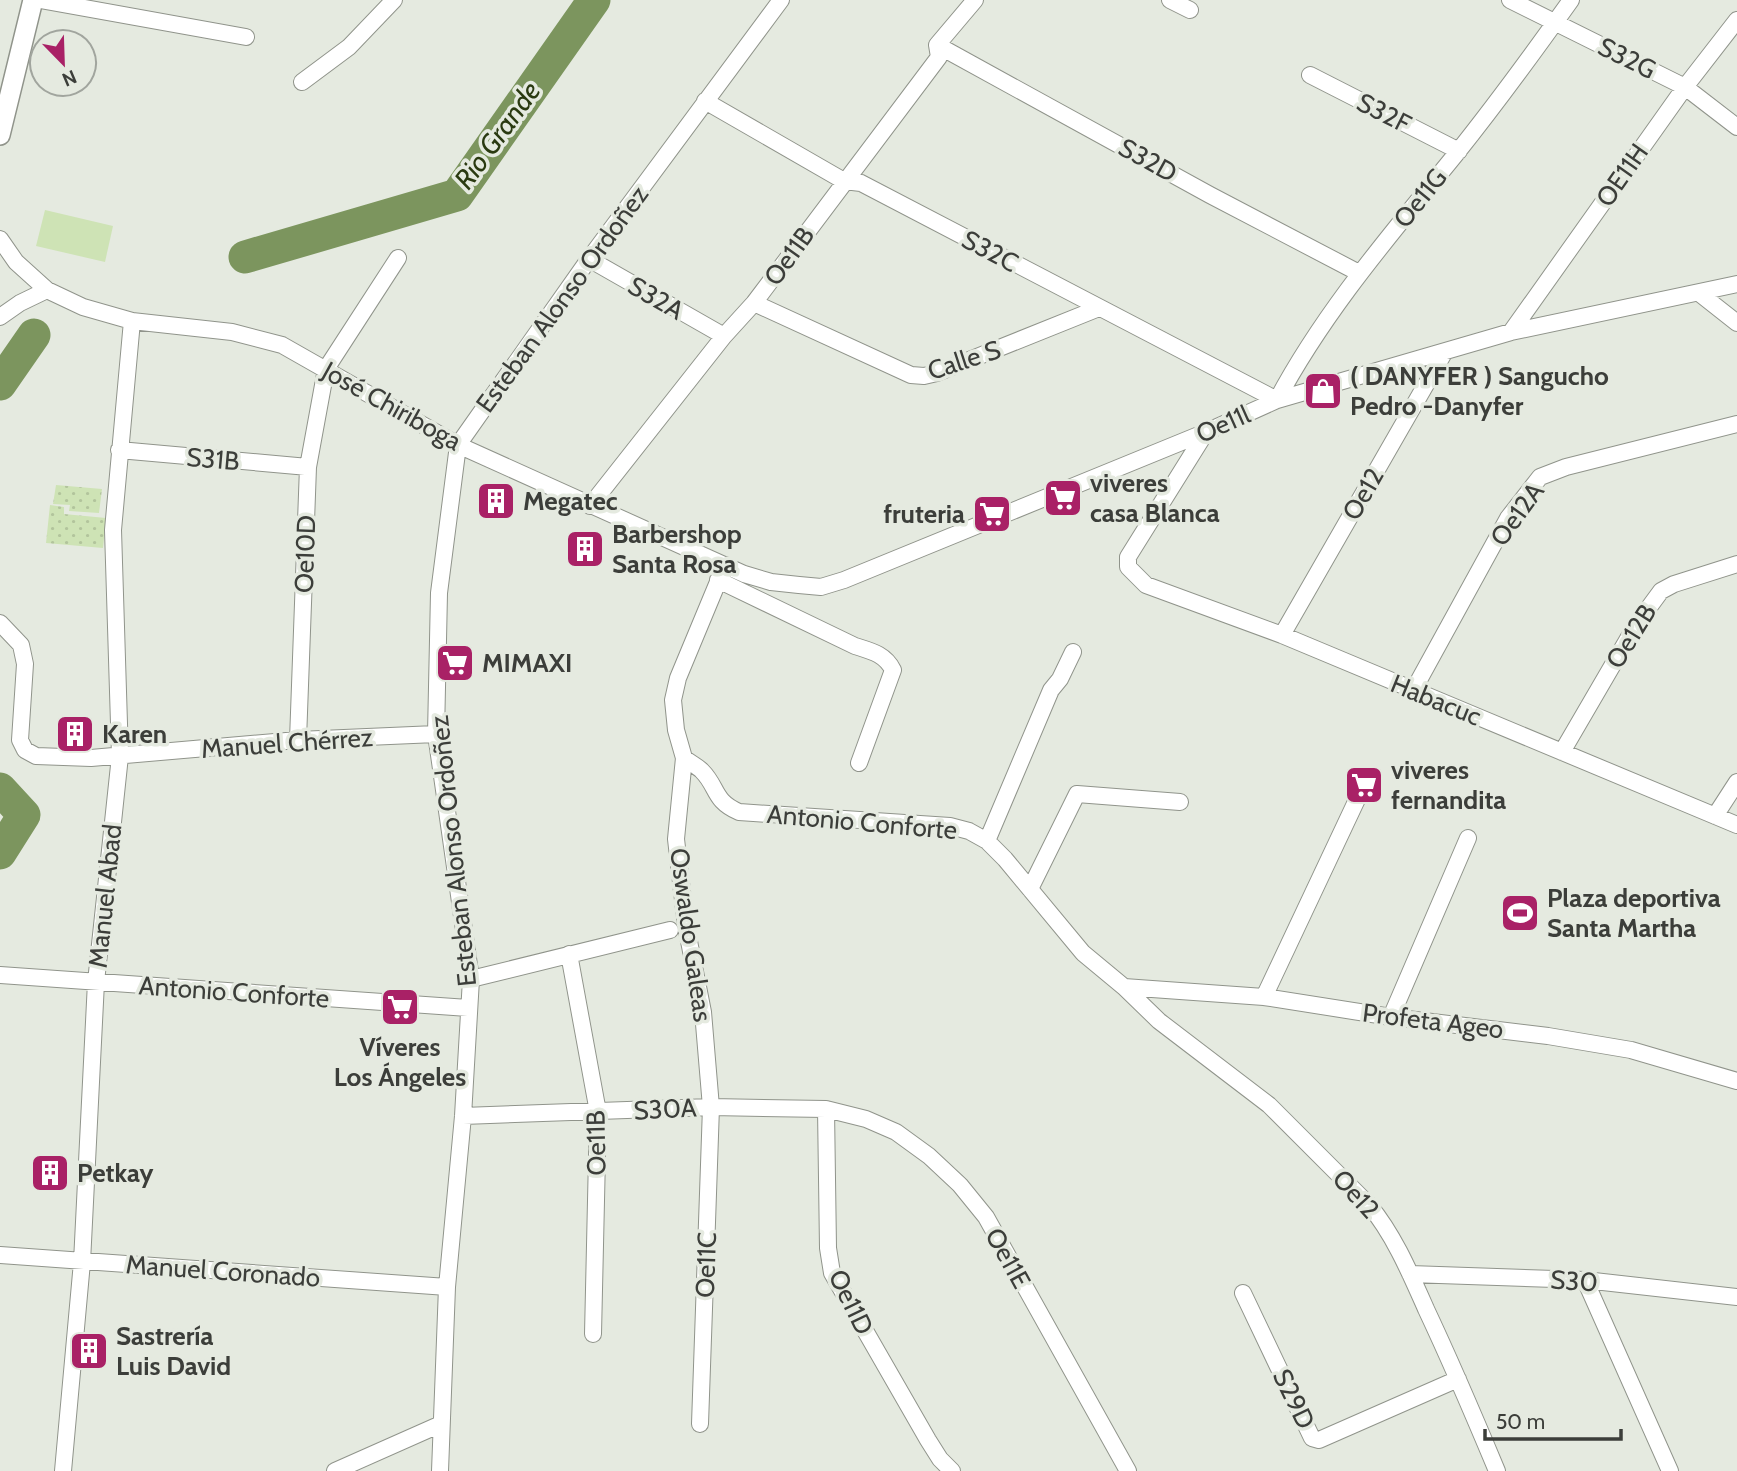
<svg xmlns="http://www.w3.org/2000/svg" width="1737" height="1471" font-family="Cabin,sans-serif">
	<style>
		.green { fill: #cee3b5 }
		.park { fill: url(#park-dots) }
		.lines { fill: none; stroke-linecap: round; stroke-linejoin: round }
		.river { stroke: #7c955e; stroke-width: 33 }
		.minor-casing { stroke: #90948b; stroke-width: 18 }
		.tertiary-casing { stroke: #90948b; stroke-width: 22 }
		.minor { stroke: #fff; stroke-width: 16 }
		.tertiary { stroke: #fff; stroke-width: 19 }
		.labels { text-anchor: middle; stroke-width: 7; stroke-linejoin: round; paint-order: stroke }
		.street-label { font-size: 26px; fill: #3c3e3a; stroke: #e5eae0 }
		.poi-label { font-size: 26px; font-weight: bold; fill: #3c3e3a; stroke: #e5eae0; text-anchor: start }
		.water-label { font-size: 28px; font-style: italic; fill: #2a3a11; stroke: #e5eae0 }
	</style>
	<defs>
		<pattern id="park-dots" width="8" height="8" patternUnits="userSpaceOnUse" patternTransform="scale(1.75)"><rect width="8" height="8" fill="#cee3b5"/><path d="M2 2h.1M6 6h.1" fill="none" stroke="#b2c49c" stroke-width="1.8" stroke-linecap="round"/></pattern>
	</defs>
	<rect width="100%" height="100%" fill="#e5eae0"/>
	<path class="green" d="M45 210 113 226 105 262 36 246Z"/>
	<path class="park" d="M56 485 102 489 99 513 69 511 70 505 53 504Z
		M50 505 64 507V514L106 518 103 548 46 543Z"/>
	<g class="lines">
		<path class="river" d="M245 257 457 195 594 0
			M0 384 34 335
			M0 789 24 815 0 853"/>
		<defs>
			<path id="minor" d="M40 0 246 37
				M1170 0 1190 10
				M1510 0 1685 87 1737 127
				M937 45 1210 195 1359 273
				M1310 75 1459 151
				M302 82 349 47 394 0
				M705 101 844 181 861 183 1277 400C1325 310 1392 233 1456 154 1496 104 1534 52 1571 0
				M0 239 16 262 47 290 83 307 132 321 232 332 282 345 458 445 744 574 771 582 799 585 821 587 844 580 1206 432 1277 400 1511 332 1737 284
				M589 259 724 336
				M1699 293 1737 323
				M754 303 911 375 924 376 937 373 1099 308
				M0 317 20 303 47 290
				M1511 332 1685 87 1737 20
				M1206 432 1128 557V567L1146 585 1282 635 1737 825
				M119 450 308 467
				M590 506 724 336 754 303 939 57 937 45 975 0
				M718 580 855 646C871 651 885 654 893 670L859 763
				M0 623 21 645 25 664 20 740 25 750 36 756 91 758 298 740 436 734
				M1282 635 1444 353
				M1413 691 1508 518 1540 477 1566 467 1737 424
				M298 740 308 467 326 369 398 258
				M1562 752 1636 625 1661 591 1674 584 1737 564
				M684 758C690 763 697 766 702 771 718 787 713 801 739 812L950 826 969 831 987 841 1005 859 1083 953 1124 987 1159 1021 1269 1105 1369 1205C1394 1235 1410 1273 1426 1309 1451 1362 1474 1416 1497 1471
				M1715 816 1737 782
				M987 841 1051 690 1060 679 1073 652
				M1030 889 1077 794 1180 802
				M569 954 598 1112 593 1334
				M0 975 468 1008
				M471 979 670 930
				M1124 987 1264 997 1391 1017 1548 1036 1631 1050 1737 1081
				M1264 997 1361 791
				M1391 1017 1468 838
				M826 1109 828 1248 832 1273 928 1440 940 1459 952 1471
				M463 1116 711 1107 826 1109 866 1119 896 1132 929 1156 960 1185 986 1217 1128 1471
				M0 1255 447 1287
				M1410 1274 1585 1280 1737 1297
				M1585 1280 1670 1471
				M1243 1293 1312 1438 1319 1440 1458 1379
				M700 1424 711 1107 703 1012 686 926 676 839 684 758 676 730 673 700 678 678 725 565
				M63 1471 82 1262 96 982 120 756 113 530 132 321
				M335 1471 441 1424
				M440 1471 447 1287 463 1116 471 979 436 734 439 593 458 445 589 259 781 0"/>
			<path id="tertiary" d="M0 135 33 0"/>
		</defs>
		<use href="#minor" class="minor-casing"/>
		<use href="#tertiary" class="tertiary-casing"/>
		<use href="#minor" class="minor"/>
		<use href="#tertiary" class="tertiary"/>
	</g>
	<defs>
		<symbol id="shop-square" viewBox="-11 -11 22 22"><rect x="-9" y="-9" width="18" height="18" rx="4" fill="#a92166" stroke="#e5eae0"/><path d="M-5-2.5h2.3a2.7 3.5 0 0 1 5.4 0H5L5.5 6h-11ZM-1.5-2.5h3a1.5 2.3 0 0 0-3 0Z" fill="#fff"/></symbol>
		<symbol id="supermarket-square" viewBox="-11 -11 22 22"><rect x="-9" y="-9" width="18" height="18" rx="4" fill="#a92166" stroke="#e5eae0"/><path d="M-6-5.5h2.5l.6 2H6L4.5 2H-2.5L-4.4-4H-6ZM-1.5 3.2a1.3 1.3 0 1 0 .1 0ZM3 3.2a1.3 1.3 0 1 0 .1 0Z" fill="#fff"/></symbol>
		<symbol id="building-square" viewBox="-11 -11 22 22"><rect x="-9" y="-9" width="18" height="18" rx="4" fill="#a92166" stroke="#e5eae0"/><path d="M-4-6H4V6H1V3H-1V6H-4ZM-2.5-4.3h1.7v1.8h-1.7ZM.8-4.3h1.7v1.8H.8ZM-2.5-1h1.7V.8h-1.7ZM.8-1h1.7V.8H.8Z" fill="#fff"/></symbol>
		<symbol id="stadium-square" viewBox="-11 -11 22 22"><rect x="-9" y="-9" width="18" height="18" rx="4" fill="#a92166" stroke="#e5eae0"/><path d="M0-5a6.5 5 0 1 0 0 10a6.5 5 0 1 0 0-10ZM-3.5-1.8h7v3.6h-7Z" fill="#fff"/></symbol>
	</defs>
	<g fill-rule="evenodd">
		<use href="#shop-square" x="1301" y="369" width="44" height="44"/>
		<use href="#supermarket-square" x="1041" y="476" width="44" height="44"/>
		<use href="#building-square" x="474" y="479" width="44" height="44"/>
		<use href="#supermarket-square" x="970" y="492" width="44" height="44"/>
		<use href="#building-square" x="563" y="527" width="44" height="44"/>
		<use href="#supermarket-square" x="433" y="641" width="44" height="44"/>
		<use href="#building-square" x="53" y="712" width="44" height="44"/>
		<use href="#supermarket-square" x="1342" y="763" width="44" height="44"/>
		<use href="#stadium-square" x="1498" y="891" width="44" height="44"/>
		<use href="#supermarket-square" x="378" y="985" width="44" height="44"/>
		<use href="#building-square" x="28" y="1151" width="44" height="44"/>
		<use href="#building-square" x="67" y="1329" width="44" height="44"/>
	</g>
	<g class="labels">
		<g class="street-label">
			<text transform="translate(1627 58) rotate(26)" y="9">S32G</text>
			<text transform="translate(1384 113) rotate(27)" y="9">S32F</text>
			<text transform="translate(1148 160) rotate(29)" y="9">S32D</text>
			<text transform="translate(1622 175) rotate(-55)" y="9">OE11H</text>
			<text transform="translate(1420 198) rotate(-51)" y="9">Oe11G</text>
			<text transform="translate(990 251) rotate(28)" y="9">S32C</text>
			<text transform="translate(789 256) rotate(-54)" y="9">Oe11B</text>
			<text transform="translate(656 298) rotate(30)" y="9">S32A</text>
			<text transform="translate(562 299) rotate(-54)" y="9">Esteban Alonso Ordoñez</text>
			<text transform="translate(964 360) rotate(-18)" y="9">Calle S</text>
			<text transform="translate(392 406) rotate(29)" y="9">José Chiriboga</text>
			<text transform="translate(1223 424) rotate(-24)" y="9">Oe11l</text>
			<text transform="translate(213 459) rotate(5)" y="9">S31B</text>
			<text transform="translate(1363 494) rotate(-60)" y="9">Oe12</text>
			<text transform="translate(1517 514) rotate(-54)" y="9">Oe12A</text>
			<text transform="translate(305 554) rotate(-88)" y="9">Oe10D</text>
			<text transform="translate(1631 636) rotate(-58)" y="9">Oe12B</text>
			<text transform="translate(1436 700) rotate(22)" y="9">Habacuc</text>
			<text transform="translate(287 743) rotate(-4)" y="9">Manuel Chérrez</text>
			<text transform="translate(862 822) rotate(5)" y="9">Antonio Conforte</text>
			<text transform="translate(453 851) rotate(-96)" y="9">Esteban Alonso Ordoñez</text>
			<text transform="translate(105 896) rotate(-84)" y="9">Manuel Abad</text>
			<text transform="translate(691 935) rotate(82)" y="9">Oswaldo Galeas</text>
			<text transform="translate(234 992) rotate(4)" y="9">Antonio Conforte</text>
			<text transform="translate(1433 1021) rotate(7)" y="9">Profeta Ageo</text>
			<text transform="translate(665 1109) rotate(-3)" y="9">S30A</text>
			<text transform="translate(596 1143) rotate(-91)" y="9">Oe11B</text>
			<text transform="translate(1356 1194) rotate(48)" y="9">Oe12</text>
			<text transform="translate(1008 1258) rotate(61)" y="9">Oe11E</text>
			<text transform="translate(706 1265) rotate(-88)" y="9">Oe11C</text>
			<text transform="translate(223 1271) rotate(4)" y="9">Manuel Coronado</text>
			<text transform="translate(1574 1281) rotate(4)" y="9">S30</text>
			<text transform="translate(851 1302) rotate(64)" y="9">Oe11D</text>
			<text transform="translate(1294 1399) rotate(64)" y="9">S29D</text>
		</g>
		<g class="poi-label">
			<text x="1350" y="385">( DANYFER ) Sangucho<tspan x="1350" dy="30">Pedro -Danyfer</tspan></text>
			<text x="1090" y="492">viveres<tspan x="1090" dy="30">casa Blanca</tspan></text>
			<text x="523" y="510">Megatec</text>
			<text x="965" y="523" text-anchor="end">fruteria</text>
			<text x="612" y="543">Barbershop<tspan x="612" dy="30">Santa Rosa</tspan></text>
			<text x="482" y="672">MIMAXI</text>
			<text x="102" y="743">Karen</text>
			<text x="1391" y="779">viveres<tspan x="1391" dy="30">fernandita</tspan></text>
			<text x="1547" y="907">Plaza deportiva<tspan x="1547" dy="30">Santa Martha</tspan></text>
			<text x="400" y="1056" text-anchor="middle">Víveres<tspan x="400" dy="30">Los Ángeles</tspan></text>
			<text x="77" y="1182">Petkay</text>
			<text x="116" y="1345">Sastrería<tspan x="116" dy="30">Luis David</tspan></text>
		</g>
		<g class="water-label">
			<text transform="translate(497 135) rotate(-54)" y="10">Rio Grande</text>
		</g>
	</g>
	<g transform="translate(63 63) rotate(157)"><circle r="33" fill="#e5eae0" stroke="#a1a59e" stroke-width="2"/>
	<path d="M0-5L12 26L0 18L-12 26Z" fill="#a92166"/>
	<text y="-10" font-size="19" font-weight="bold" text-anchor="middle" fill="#3c3e3a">N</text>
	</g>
	<path d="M1485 1429v10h136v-10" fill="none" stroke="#3c3e3a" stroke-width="3.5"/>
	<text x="1496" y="1429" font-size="21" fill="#3c3e3a" stroke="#e5eae0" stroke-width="5" paint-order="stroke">50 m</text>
</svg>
